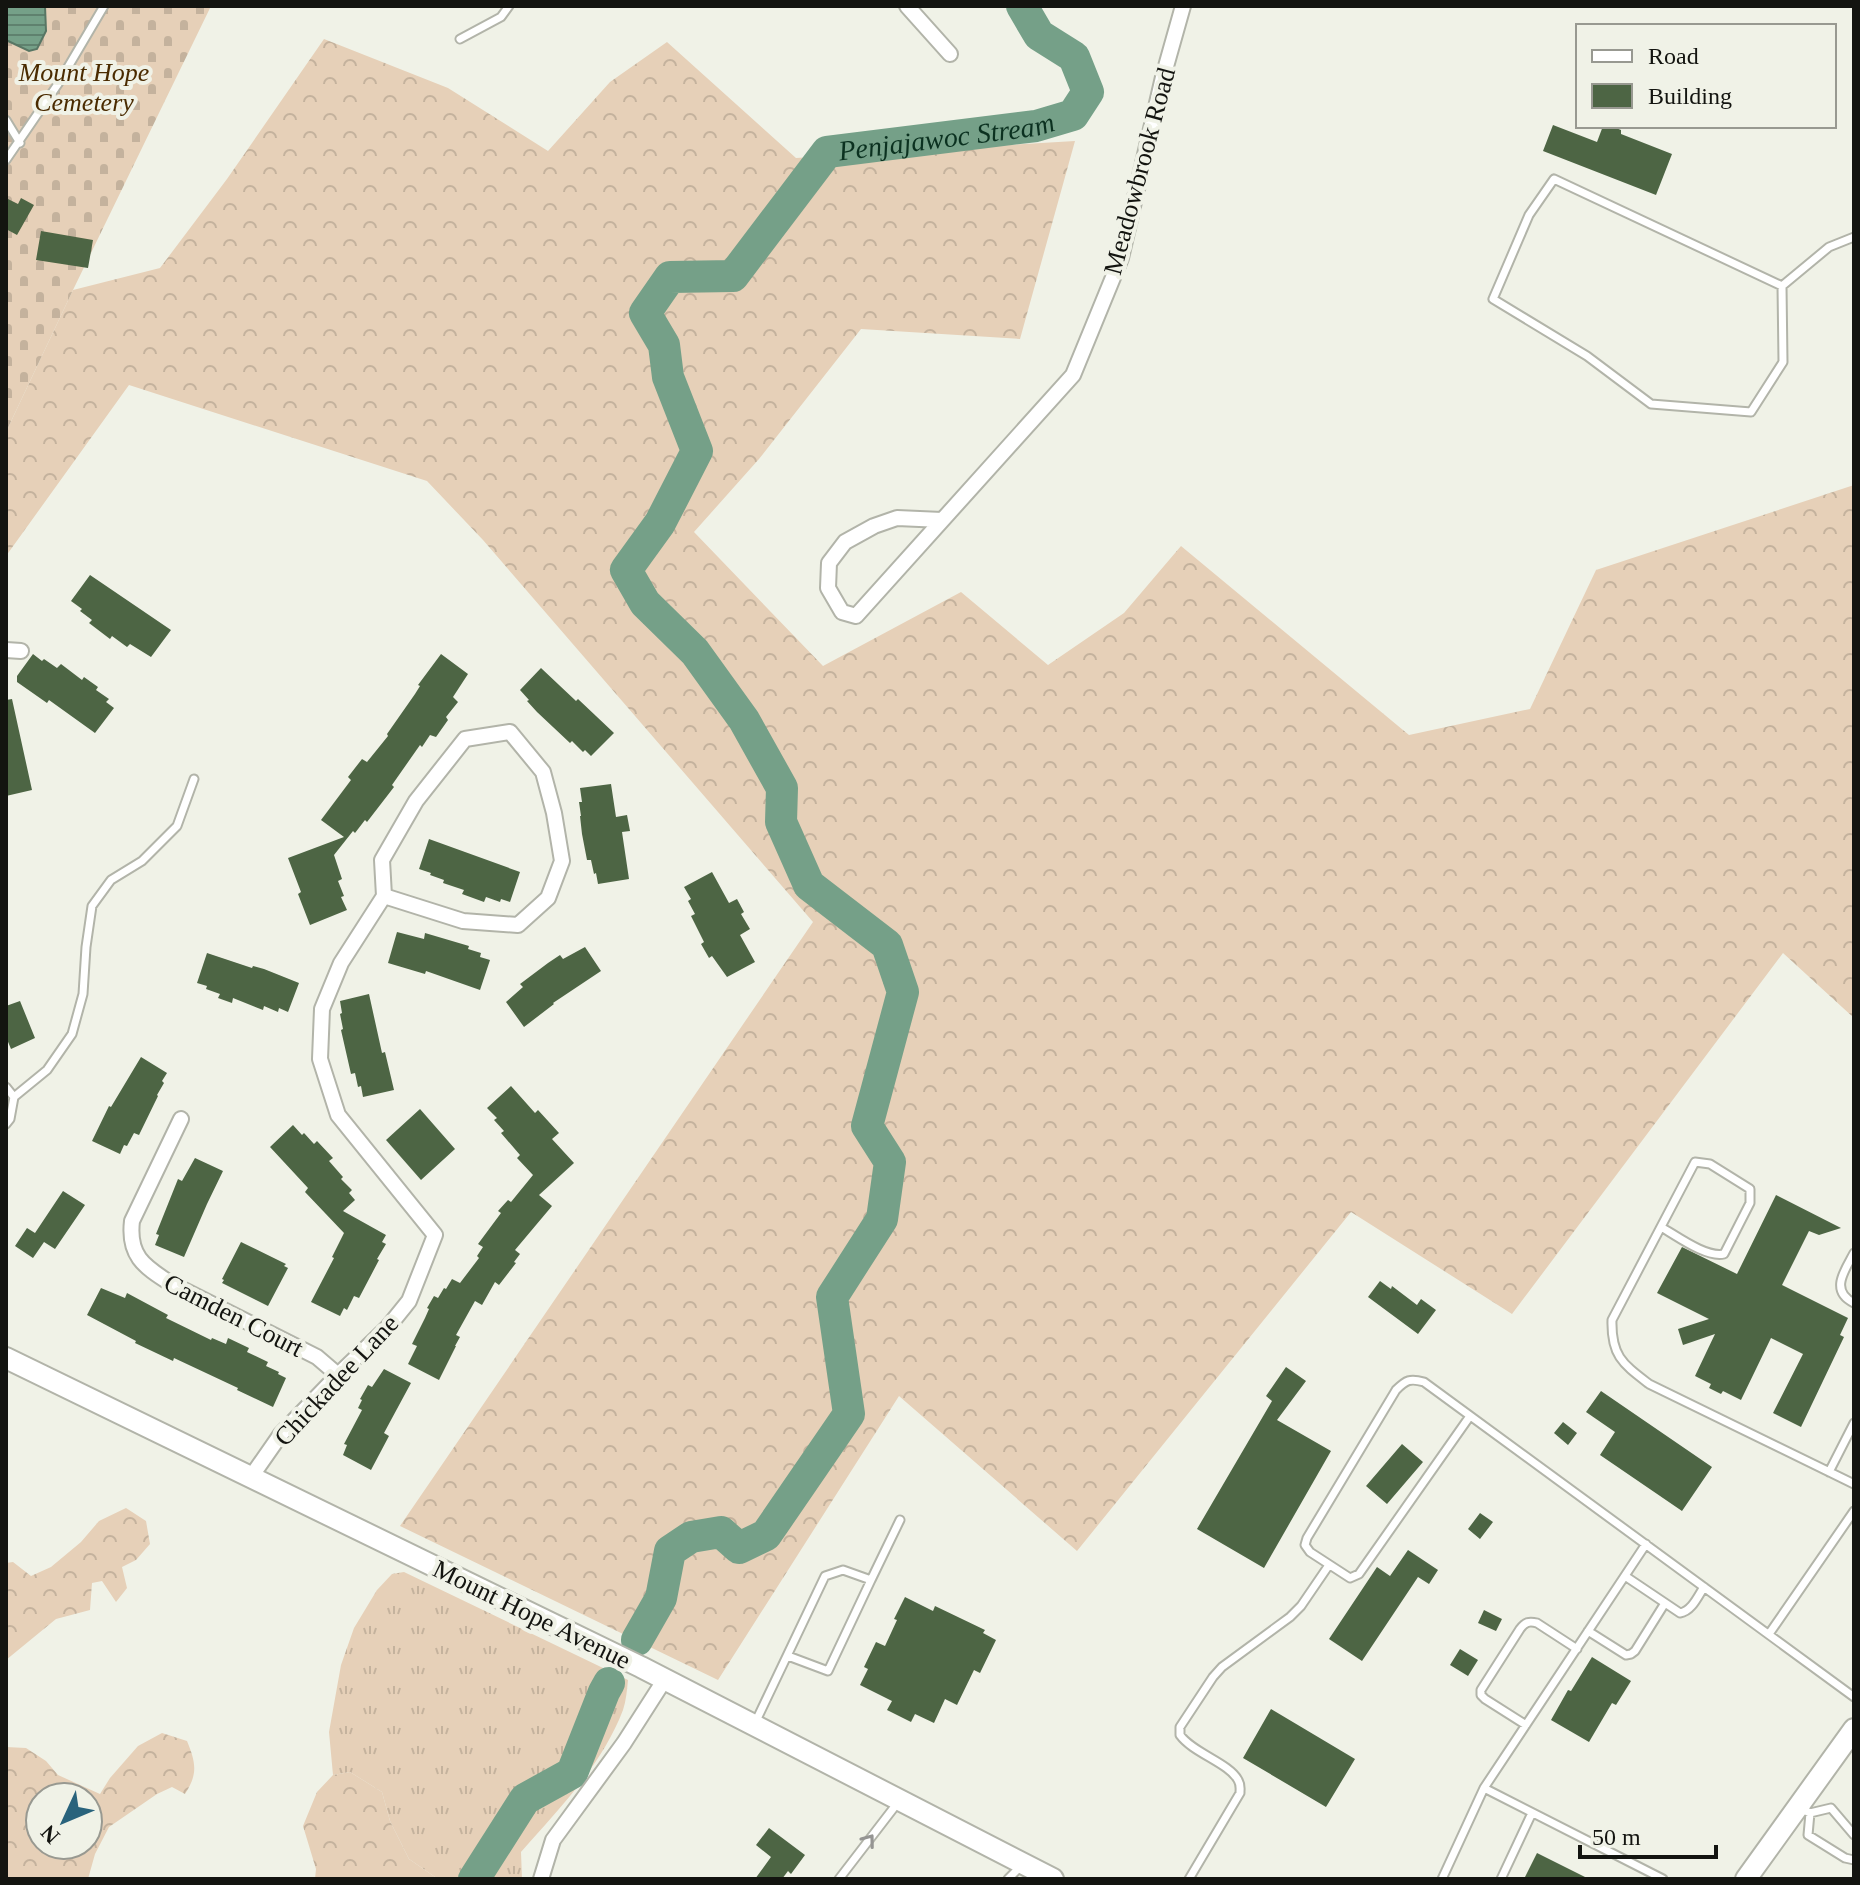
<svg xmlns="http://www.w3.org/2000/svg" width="1860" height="1885" font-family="Georgia,serif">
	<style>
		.grass { fill: url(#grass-tufts) }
		.forest { fill: url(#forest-crowns); fill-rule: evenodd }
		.cemetery { fill: url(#cemetery-stones) }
		.water { fill: url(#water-rules); stroke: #587664; stroke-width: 2 }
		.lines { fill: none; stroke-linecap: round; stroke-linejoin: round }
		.river { stroke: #75a088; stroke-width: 32 }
		.building { fill: #4d6544 }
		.lane-casing { stroke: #b2b4a9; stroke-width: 11 }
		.street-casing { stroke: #b2b4a9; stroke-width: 18 }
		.secondary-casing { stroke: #b2b4a9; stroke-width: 24 }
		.lane { stroke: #fff; stroke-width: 7 }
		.street { stroke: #fff; stroke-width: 14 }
		.secondary { stroke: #fff; stroke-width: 20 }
		.oneway { stroke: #959593 }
		.labels { text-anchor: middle; stroke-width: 8; stroke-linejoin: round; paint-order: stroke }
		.park-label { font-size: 26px; font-style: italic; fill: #4a2b00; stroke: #f0f2e7 }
		.street-label { font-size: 26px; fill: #131410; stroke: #f0f2e7 }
		.water-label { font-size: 28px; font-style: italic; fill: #0b3120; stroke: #f0f2e7 }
	</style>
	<defs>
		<pattern id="grass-tufts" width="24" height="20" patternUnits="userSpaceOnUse" patternTransform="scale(2)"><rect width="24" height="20" fill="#e6d0b8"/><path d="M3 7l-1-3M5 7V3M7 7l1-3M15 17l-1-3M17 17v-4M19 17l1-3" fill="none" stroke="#c4b29d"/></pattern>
		<pattern id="forest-crowns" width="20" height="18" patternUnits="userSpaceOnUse" patternTransform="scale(2)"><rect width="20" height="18" fill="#e6d0b8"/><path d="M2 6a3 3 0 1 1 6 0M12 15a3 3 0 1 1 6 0" fill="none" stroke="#c4b29d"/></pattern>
		<pattern id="cemetery-stones" width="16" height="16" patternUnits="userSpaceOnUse" patternTransform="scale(2)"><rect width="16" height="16" fill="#e6d0b8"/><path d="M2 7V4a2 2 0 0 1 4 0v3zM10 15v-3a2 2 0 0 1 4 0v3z" fill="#c4b29d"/></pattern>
		<pattern id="water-rules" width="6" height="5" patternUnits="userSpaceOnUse" patternTransform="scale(2)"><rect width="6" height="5" fill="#75a088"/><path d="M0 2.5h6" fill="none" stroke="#5f816e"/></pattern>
	</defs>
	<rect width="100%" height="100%" fill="#f0f2e7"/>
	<path class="grass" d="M404 1572 628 1680C627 1690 626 1701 623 1710 602 1765 559 1809 521 1852L522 1879H438L409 1859 390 1821 382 1792 350 1772 333 1775 329 1732 341 1665 354 1628 377 1590 392 1574Z"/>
	<path class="forest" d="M324 39 448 88 548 151 610 82 667 42 796 158 1075 141 1020 339 861 329 759 459 694 532 823 666 961 592 1048 665 1124 613 1181 546 1409 735 1530 709 1596 570 1854 485V1018L1783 953 1512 1314 1351 1212 1077 1551 899 1396 718 1680 400 1526 813 922 483 540 427 481 129 385 6 556V432L73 290 160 268 227 179Z
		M126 1508 146 1521 150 1544 136 1560 122 1567 127 1588 116 1602 102 1581 92 1583 90 1610 56 1619 6 1660V1563L13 1562 31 1576 51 1567 81 1542 99 1521Z
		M162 1733 187 1741C196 1763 198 1774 185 1794L172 1787 157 1794 109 1827 95 1854 88 1879H6V1747L26 1748 46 1761 58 1775 100 1794 110 1778 138 1746ZM40 1797H88V1845H40Z
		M350 1772 382 1792 390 1821 409 1859 438 1879H315L316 1869 303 1826 317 1792 333 1775Z"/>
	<path class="cemetery" d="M6 6H211L73 290 6 432Z"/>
	<path class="water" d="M6 6H45L46 31 37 49 29 51 6 40Z"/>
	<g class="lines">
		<g class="river">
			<path id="s1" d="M637 1640 661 1598 670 1551 691 1537 721 1532 739 1548 766 1535 849 1414 832 1297 882 1219 890 1162 867 1126 903 992 887 945 809 885 781 822 782 788 744 720 695 652 645 603 626 570 660 523 697 451 668 377 664 345 645 313 670 277 733 276 827 152 1036 126 1073 115 1088 92 1074 57 1039 35 1022 6"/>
			<path d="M474 1879 525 1799 572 1773 604 1692 609 1683"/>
		</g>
	</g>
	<path class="building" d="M1553 125 1597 142 1603 126H1611L1621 130V134L1672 154 1656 195 1543 151Z
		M6 198 18 204 21 198 34 205 17 235 6 229Z
		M41 231 93 240 88 268 36 260Z
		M90 575 171 630 151 657 130 644 127 647 112 636 110 639 89 623 92 620 80 611 82 609 71 601Z
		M33 654 42 661 44 659 57 668 61 664 82 680 84 677 98 687 96 690 109 699 106 702 114 708 95 733 49 700 47 703 17 682V676Z
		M441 654 468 674 453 697 458 702 446 717 448 720 436 737 430 735 422 747 420 745 392 785 394 787 367 822 365 820 355 833 353 831 334 855 342 879 338 881 344 896 341 897 347 910 310 925 298 894 301 892 288 858 344 837 321 820 351 780 348 777 362 759 367 762 388 736 387 734 415 694 420 686 418 685Z
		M541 668 576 701 578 699 614 733 591 756 585 750 583 752 572 741 570 743 537 712 527 701 529 700 520 690Z
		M12 699 32 790 6 796V700Z
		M611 784 616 817 627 815 630 831 622 832 629 879 598 884 596 873 594 874 591 860H587L582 834 580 816H581L579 802H582L580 788Z
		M429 839 520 872 510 902 501 899 500 902 486 897 484 902 462 894 464 890 443 883 444 880 430 875 431 873 419 869Z
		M712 872 729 903 737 899 744 912 741 914 750 929 740 935 755 962 727 977 712 956 709 958 701 944 704 942 691 916 695 914 688 901 691 899 684 887Z
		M397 932 424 939 425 933 469 946 468 949 481 953 480 957 490 960 480 990 426 971 425 974 388 963Z
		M585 947 601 971 553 1003 554 1004 524 1027 506 1002 523 987 520 984 548 963 560 955 563 959Z
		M207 953 252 968 253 966 264 969 299 983 288 1012 279 1008 278 1012 264 1006 263 1010 233 998 232 1003 218 998 220 994 206 989 207 986 197 983Z
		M369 994 382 1053 385 1052 394 1090 363 1097 361 1086 358 1087 355 1073 351 1074 341 1030 343 1029 340 1014 342 1013 340 1001Z
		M20 1001 35 1038 11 1049 6 1037V1006Z
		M141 1057 167 1073 162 1081 164 1083 157 1095 158 1096 139 1135 134 1133 127 1146 124 1145 120 1154 92 1141 109 1106 111 1107Z
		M511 1086 535 1113 538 1110 559 1133 552 1139 574 1163 539 1195 552 1206 515 1250 520 1254 514 1262 516 1263 499 1285 495 1282 482 1305 475 1301 456 1335 460 1337 455 1346H456L439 1380 408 1364 417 1346 412 1344 425 1318 429 1309 427 1308 434 1296 438 1298 444 1288 446 1289 452 1279 460 1283 479 1258 477 1256 483 1247 478 1244 501 1213 498 1211 508 1200 511 1202 533 1175 517 1158 520 1155 501 1133 504 1131 494 1120 497 1118 487 1108Z
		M420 1109 455 1149 421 1180 386 1140Z
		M293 1125 302 1135 304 1133 314 1144 317 1141 333 1158 329 1161 343 1177 341 1179 352 1190 349 1193 355 1200 343 1211 386 1235 382 1242 386 1244 377 1259 379 1260 359 1298 354 1296 347 1310 344 1308 340 1316 311 1302 334 1258 332 1257 344 1233 305 1192 308 1188 270 1147Z
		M195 1158 223 1171 207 1204 184 1257 155 1245 159 1235 156 1234 178 1179 182 1181Z
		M63 1191 85 1205 55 1249 44 1242 33 1258 15 1246 27 1228 35 1233Z
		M1776 1195 1841 1228 1819 1235 1809 1231 1782 1285 1848 1318 1840 1335 1844 1337 1801 1427 1773 1413 1803 1354 1771 1338 1741 1400 1723 1391 1721 1394 1709 1388 1711 1384 1695 1376 1715 1334 1683 1345 1678 1329 1709 1319 1657 1293 1682 1247 1737 1274Z
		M241 1242 286 1264 284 1266 288 1268 268 1306 222 1283 224 1280 222 1279Z
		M1380 1281 1391 1289 1392 1286 1417 1305 1421 1299 1436 1310 1418 1334 1368 1297Z
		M101 1288 125 1298 127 1293 168 1315 166 1318 211 1340 212 1338 226 1344 228 1338 249 1348 247 1352 268 1362 266 1366 279 1372 278 1374 286 1378 273 1407 237 1390 238 1388 174 1358 173 1361 135 1343 136 1341 87 1315Z
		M1286 1367 1306 1381 1277 1420 1331 1451 1264 1568 1197 1529 1272 1401 1266 1396Z
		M384 1369 411 1383 384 1433 389 1436 371 1470 343 1455 347 1445 344 1444 362 1410 358 1408 362 1400 360 1399 368 1385 372 1387Z
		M1601 1391 1712 1467 1682 1511 1600 1455 1615 1432 1586 1412Z
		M1563 1422 1577 1433 1568 1445 1554 1433Z
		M1402 1444 1423 1462 1387 1504 1366 1486Z
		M1480 1513 1493 1522 1480 1539 1468 1529Z
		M1408 1550 1438 1570 1429 1584 1418 1577 1362 1661 1329 1639 1377 1567 1390 1576Z
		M905 1597 933 1611 935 1606 985 1630 983 1633 996 1640 980 1673 974 1670 957 1705 945 1699 934 1723 915 1714 911 1722 887 1710 892 1701 860 1685 868 1669 864 1667 876 1642 885 1646 897 1620 894 1619Z
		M1484 1610 1502 1619 1496 1631 1478 1623Z
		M1460 1649 1478 1660 1468 1676 1450 1665Z
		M1592 1657 1631 1681 1616 1705 1612 1703 1589 1742 1551 1720 1568 1690 1571 1691Z
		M1271 1709 1355 1759 1326 1807 1243 1758Z
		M769 1828 805 1855 791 1874 788 1871 782 1879H755L771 1857 756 1845Z
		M1537 1853 1589 1879H1524Z"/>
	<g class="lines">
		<defs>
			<path id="lane" d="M460 39 501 17 509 6
				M6 120 20 143
				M6 160 58 84 104 6
				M1782 286 1554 179 1529 215 1493 299 1587 356 1651 404 1751 412 1783 362 1782 286 1829 247 1854 237
				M6 1087 14 1097
				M6 1124 10 1119 14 1097 47 1070 72 1034 83 994 86 947 92 906 111 880 142 861 177 826 194 779
				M1661 1227C1677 1236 1706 1258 1724 1254L1750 1203V1189L1710 1164 1695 1162 1612 1320C1611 1356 1623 1364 1649 1384L1854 1484
				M1854 1253C1845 1270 1829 1291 1854 1303
				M1470 1416 1359 1574 1350 1578 1310 1552 1305 1545 1307 1538 1396 1390C1406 1380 1410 1378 1424 1382L1854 1697
				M1829 1472 1854 1423
				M1625 1576 1680 1613C1692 1611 1698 1596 1704 1587
				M1588 1631 1626 1655 1631 1654 1635 1651 1665 1603
				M1769 1634 1854 1511
				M788 1656 828 1671 871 1580
				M755 1723 825 1576 843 1570 871 1580 900 1520
				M1526 1725 1485 1699 1481 1695V1690L1520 1629C1525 1622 1529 1621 1537 1623L1577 1649
				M1484 1788 1663 1879
				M1806 1811 1810 1813 1831 1808 1854 1835
				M1810 1813 1808 1835 1845 1858 1854 1860
				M839 1879 899 1801
				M1008 1879 1022 1865
				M1189 1879 1240 1793C1240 1787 1241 1785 1238 1780 1229 1763 1193 1753 1180 1735V1727L1213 1677 1222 1667 1290 1617 1301 1606 1329 1565
				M1442 1879 1484 1788 1646 1544
				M1501 1879 1532 1813"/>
			<path id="street" d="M907 6 950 54
				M942 520 897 518 874 526 845 542 829 563 828 588 842 612 856 616 1073 375 1121 258 1163 77 1183 6
				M6 650 21 651
				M181 1119 132 1221C128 1255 143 1266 170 1283L317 1357 338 1375
				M251 1477 281 1434 338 1375 388 1327 409 1301 435 1235 338 1115 320 1059 322 1009 341 963 384 896 382 860 416 801 465 739 510 732 543 772 554 813 562 861 548 898 518 925 463 921 384 896
				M541 1879 553 1840 624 1743 665 1679"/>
			<path id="secondary" d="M6 1358 641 1667 1053 1879
				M1746 1879 1854 1729"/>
		</defs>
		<use href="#lane" class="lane-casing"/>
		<use href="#street" class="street-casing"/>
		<use href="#secondary" class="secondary-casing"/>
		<use href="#lane" class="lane"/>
		<use href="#street" class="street"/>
		<use href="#secondary" class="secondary"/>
	</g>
	<defs><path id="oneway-chevron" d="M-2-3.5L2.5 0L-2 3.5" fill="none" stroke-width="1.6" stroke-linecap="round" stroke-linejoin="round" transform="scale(2)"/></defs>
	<use class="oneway" href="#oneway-chevron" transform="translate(869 1840) rotate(-53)"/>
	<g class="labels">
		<g class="park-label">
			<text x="84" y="81">Mount Hope<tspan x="84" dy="30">Cemetery</tspan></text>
		</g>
		<g class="street-label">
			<text transform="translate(1139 171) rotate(-75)" y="9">Meadowbrook Road</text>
			<text transform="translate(234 1315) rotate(27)" y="9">Camden Court</text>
			<text transform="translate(336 1380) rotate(-47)" y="9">Chickadee Lane</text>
			<text transform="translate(532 1614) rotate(26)" y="9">Mount Hope Avenue</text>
		</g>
		<g class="water-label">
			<text dy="10" stroke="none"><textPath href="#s1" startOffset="1994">Penjajawoc Stream</textPath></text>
		</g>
	</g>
	<rect width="1860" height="1885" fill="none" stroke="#131410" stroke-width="16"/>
	<rect x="1576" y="24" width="260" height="104" fill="#f0f2e7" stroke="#989991" stroke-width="2"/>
	<rect x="1592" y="50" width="40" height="12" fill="#ffffff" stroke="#989991" stroke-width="2"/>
	<text x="1648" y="64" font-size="24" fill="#131410">Road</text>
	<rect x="1592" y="84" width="40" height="24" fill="#4d6544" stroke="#989991" stroke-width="2"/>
	<text x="1648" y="104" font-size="24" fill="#131410">Building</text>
	<g transform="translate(64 1821) rotate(226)"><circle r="38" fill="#f0f2e7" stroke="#989991" stroke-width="2"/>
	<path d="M0-6L14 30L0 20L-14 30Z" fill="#29637c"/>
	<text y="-12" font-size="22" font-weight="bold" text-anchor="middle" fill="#131410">N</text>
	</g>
	<path d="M1580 1845v12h136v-12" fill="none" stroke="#131410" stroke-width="4"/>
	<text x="1592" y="1845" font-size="24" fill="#131410" stroke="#f0f2e7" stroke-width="6" paint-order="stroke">50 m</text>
</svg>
